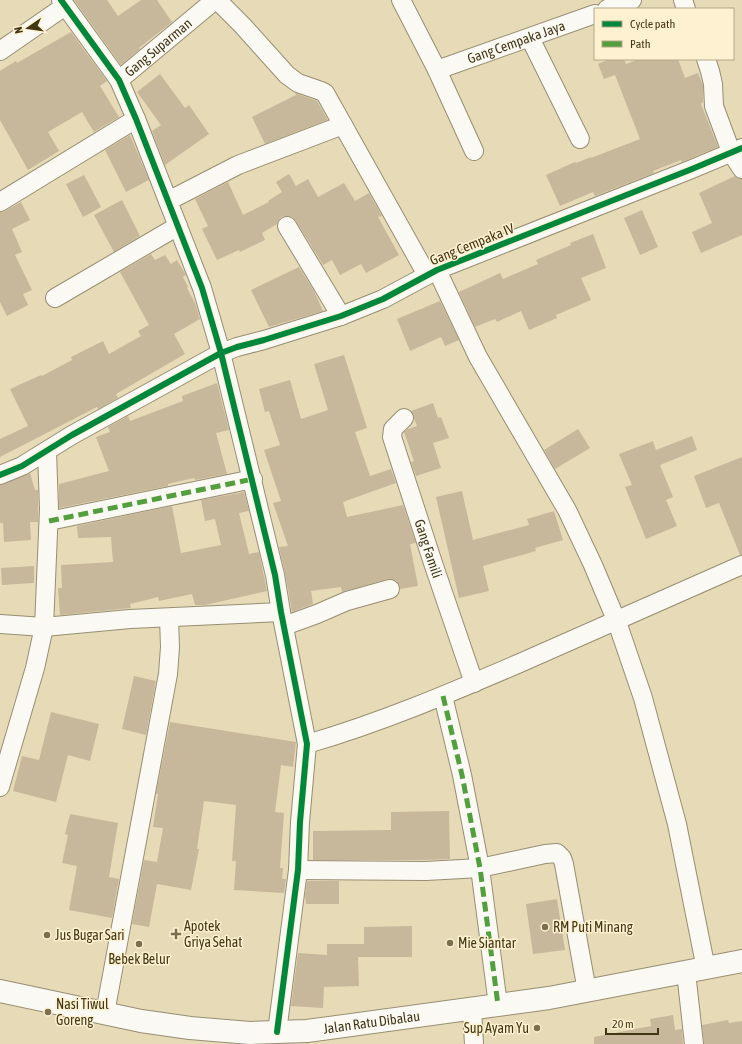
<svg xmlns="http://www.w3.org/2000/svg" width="742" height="1044" font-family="'Asap Condensed',sans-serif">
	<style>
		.building { fill: #c8b89b }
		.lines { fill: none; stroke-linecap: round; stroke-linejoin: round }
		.minor-casing { stroke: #978e72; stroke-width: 20 }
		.secondary-casing { stroke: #978e72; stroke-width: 24 }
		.minor { stroke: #fbf9f4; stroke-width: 18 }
		.secondary { stroke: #fbf9f4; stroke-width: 22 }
		.quiet { stroke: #549f3d; stroke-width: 5; stroke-dasharray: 10 5; stroke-linecap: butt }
		.cycleway-casing { stroke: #fdf1d2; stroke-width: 8 }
		.cycleway { stroke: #00873e; stroke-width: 6 }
		.poi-dot { fill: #7b704d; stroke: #fdf1d2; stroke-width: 1.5 }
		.labels { text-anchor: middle; stroke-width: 3; stroke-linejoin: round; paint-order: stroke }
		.street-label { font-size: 14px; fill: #423714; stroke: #fdf1d2 }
		.poi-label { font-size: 14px; fill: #423714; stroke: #fdf1d2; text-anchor: start }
	</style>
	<rect width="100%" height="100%" fill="#e6dab7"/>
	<path class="building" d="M74 0H107L118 16 141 0H157L172 22 139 48 140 49 121 65Z
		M71 32 107 81 100 86 119 117 94 132 82 112 48 132 59 151 28 170 0 120V71L16 61 17 63Z
		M610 59H624L626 64 639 59H678L685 78 698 73 703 85V102L701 104 718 147 682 162 681 160 653 171 654 173 595 196 593 192 560 206 546 175 575 162 576 163 591 157V158L640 139 615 75 604 79 598 64Z
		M160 74 185 108 189 105 209 134 165 165 152 131 161 125 137 92Z
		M295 93 317 101 328 120 265 144 252 117 296 95Z
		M130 135 149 180 126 192 105 150Z
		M289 174 296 186 308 179 318 197 344 183 355 201 369 193 382 216 378 217 399 255 366 273 361 264 340 275 332 260 323 265 296 221 292 217 286 216 281 217 277 224 262 233 265 240 240 252 239 250 217 260 202 229 208 226 195 199 228 182 243 215 269 202 268 201 282 192 276 182Z
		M84 175 101 207 83 217 66 184Z
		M735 176 742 179V235L701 253 692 232 712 223 699 193Z
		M122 200 140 236 114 252 94 215Z
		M21 202 30 220 12 229 22 252 15 255 32 290 23 294 28 305 7 316 0 302V212L5 211Z
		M642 210 658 247 640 255 624 218Z
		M593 234 606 268 581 278 591 300 556 315 557 318 529 330 521 311 497 322 495 319 475 327 459 292 500 273 503 279 538 264 536 260 571 245 570 243Z
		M151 254 155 260 165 255 171 264 177 260 186 275 183 277 188 287 187 288 195 303 200 319 174 334 185 354 116 394 118 398 98 409 97 407 0 457V439L28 426 10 389 41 375 42 376 72 360 71 357 103 341 109 354 141 336 138 331 149 325 120 272Z
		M299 267 314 291 323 311 269 327 251 290Z
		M440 301 459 340 445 346 441 337 410 351 397 319Z
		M344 355 367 428 355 432 370 476 391 469 396 483 343 502 347 517 403 505 416 543 410 544 418 586 400 589 397 581 392 579H388L342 592 341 587 311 591 313 604 292 612 285 573 279 547 288 546 273 503 281 501 264 450 280 445 269 411 265 412 259 389 290 380 301 419 328 410 314 364Z
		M217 383 229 430 216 433 227 474 195 480 194 478 168 484V486L59 508V484L109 471 96 437 110 432 108 427 128 416 130 421 183 401 182 396Z
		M433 403 438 418 441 417 449 438 433 443 441 468 416 476 411 462 414 461 404 432 408 429 417 426 411 411Z
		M578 429 590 448 555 469 544 450Z
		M692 436 697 450 660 465 673 497 666 500 677 526 646 539 625 487 632 485 619 454 653 441 656 450Z
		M742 457V555H740L719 503 706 508 694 476Z
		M30 473 35 490H38V522H30L31 540 4 542 3 523H0V485Z
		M462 491 473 540 529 525 527 519 554 511 563 540 535 548 536 551 483 566 489 591 459 598 436 497Z
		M244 492 249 511 239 513 249 554 259 552 267 591 205 605H195L192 594 159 601 158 597 130 604 131 608 60 615 58 588H62L61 565 113 562 111 537 78 538 77 526 172 506 181 553 221 545 215 519 205 521 201 500Z
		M34 566V583L2 585 1 568Z
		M134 676 156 681 146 735 122 729Z
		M51 712 99 724 90 761 68 755 56 802 13 791 22 756 39 760Z
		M170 722 296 742 293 767 281 765 275 812 284 813 280 868H283L282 879H286L284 893 234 890 236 861H232L236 805 204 801 197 849H199L191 890 157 884 149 927 132 924 144 860 157 862 163 828 153 827 158 794H156Z
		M449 811 450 859 426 860H313V831L391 830V812Z
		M70 814 118 823 109 877 119 879 112 918 69 910 77 866 62 863 68 835 65 834Z
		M307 881H339V904H306L305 895Z
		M557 899 565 950 533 954 526 904Z
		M412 926V957H358L359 986 324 987 323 1008 291 1006 298 953 327 955V944H364V927Z
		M673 1015 675 1030 682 1029 683 1044H594V1037L651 1026 650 1019Z
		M728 1020 729 1023 742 1021V1044H704L702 1025Z"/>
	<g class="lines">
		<defs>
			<g id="minor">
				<path d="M61 0 119 80 136 119 202 288 221 353 275 575 281 612 307 744 300 822 298 870 277 1032"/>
				<path d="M217 0 243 26 287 75 298 83 321 91 325 93 427 275"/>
				<path d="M401 0 437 70 474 151"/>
				<path d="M683 0 686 9"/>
				<path d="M607 9 632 0"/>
				<path d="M530 38 580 139"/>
				<path d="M0 51 65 6"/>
				<path d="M706 59 710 71 713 84 714 106 731 152 742 169"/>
				<path id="s1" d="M437 70 595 14"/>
				<path id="s2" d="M119 80 215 0"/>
				<path d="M168 201 238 165 343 125"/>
				<path d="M0 202 136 119"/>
				<path d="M287 226 341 316"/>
				<path d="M437 270 478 357 567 510 593 565 617 622 643 698 677 824 706 969"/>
				<path d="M55 298 178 226"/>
				<path id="s3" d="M404 418 393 429 392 437 433 563 474 683"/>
				<path d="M0 475 22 466 72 435 221 353 237 347 264 340 341 316 383 299 437 270 692 169 742 148"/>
				<path d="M49 521 253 479"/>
				<path d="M0 624 44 627 130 619 281 612"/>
				<path d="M284 626 317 614 347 601 390 589"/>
				<path d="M443 696 462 775 480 868 498 1005"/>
				<path d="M307 744C380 723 450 693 520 663 594 631 668 598 742 565"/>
				<path d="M0 787 35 668 44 627 49 509 47 451"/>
				<path d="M298 870 426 871 480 868 545 854 557 853 562 858 564 864 587 991"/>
				<path d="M686 972 694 1044"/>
				<path d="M472 1009 474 1044"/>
				<path d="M105 1013 168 674 170 647 169 618"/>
			</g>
			<g id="secondary">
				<path id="s4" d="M0 991 141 1021 190 1028 250 1033 307 1031 549 998 742 961"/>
			</g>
		</defs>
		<use href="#minor" class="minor-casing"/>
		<use href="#secondary" class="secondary-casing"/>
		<use href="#minor" class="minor"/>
		<use href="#secondary" class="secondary"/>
		<path class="quiet" d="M49 521 253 479
			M443 696 462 775 480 868 498 1005"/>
		<defs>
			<path id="cycleway" d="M61 0 119 80 136 119 202 288 221 353 275 575 281 612 307 744 300 822 298 870 277 1032
				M0 475 22 466 72 435 221 353 237 347 264 340 341 316 383 299 437 270 692 169 742 148"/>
		</defs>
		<use href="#cycleway" class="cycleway-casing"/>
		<use href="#cycleway" class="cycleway"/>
	</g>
	<g class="poi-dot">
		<circle cx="545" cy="927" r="4"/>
		<path d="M174 928h4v4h4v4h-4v4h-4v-4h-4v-4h4z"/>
		<circle cx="47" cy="935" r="4"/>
		<circle cx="450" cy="943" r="4"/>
		<circle cx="139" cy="944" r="4"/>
		<circle cx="48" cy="1012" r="4"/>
		<circle cx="537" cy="1028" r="4"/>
	</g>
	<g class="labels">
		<g class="street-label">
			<text dy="5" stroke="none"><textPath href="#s1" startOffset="84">Gang Cempaka Jaya</textPath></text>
			<text dy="5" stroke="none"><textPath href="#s2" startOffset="51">Gang Suparman</textPath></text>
			<text transform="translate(472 244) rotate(-22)" y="5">Gang Cempaka IV</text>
			<text dy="5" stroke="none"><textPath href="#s3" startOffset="141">Gang Famili</textPath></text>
			<text dy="5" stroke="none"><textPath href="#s4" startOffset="376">Jalan Ratu Dibalau</textPath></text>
		</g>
		<g class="poi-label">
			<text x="184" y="931">Apotek<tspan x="184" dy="16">Griya Sehat</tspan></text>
			<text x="553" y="932">RM Puti Minang</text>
			<text x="55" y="940">Jus Bugar Sari</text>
			<text x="458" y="948">Mie Siantar</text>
			<text x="139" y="964" text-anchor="middle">Bebek Belur</text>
			<text x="56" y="1009">Nasi Tiwul<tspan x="56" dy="16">Goreng</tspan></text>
			<text x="529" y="1033" text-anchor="end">Sup Ayam Yu</text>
		</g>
	</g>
	<rect x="594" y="8" width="140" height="52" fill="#fdf1d2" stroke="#b2a786"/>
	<rect x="602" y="21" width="20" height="6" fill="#00873e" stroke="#b2a786"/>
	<text x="630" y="28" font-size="12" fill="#423714">Cycle path</text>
	<rect x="602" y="41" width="20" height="6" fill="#549f3d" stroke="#b2a786"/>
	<text x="630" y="48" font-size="12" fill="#423714">Path</text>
	<g transform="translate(28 28) rotate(257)" stroke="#fdf1d2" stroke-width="3" paint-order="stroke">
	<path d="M0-3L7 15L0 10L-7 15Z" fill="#423714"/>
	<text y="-6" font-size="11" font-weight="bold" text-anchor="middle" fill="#423714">N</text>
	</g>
	<path d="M606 1028v6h52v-6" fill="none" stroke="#423714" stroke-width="2"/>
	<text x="612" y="1028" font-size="12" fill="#423714" stroke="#fdf1d2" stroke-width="3" paint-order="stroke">20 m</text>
</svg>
